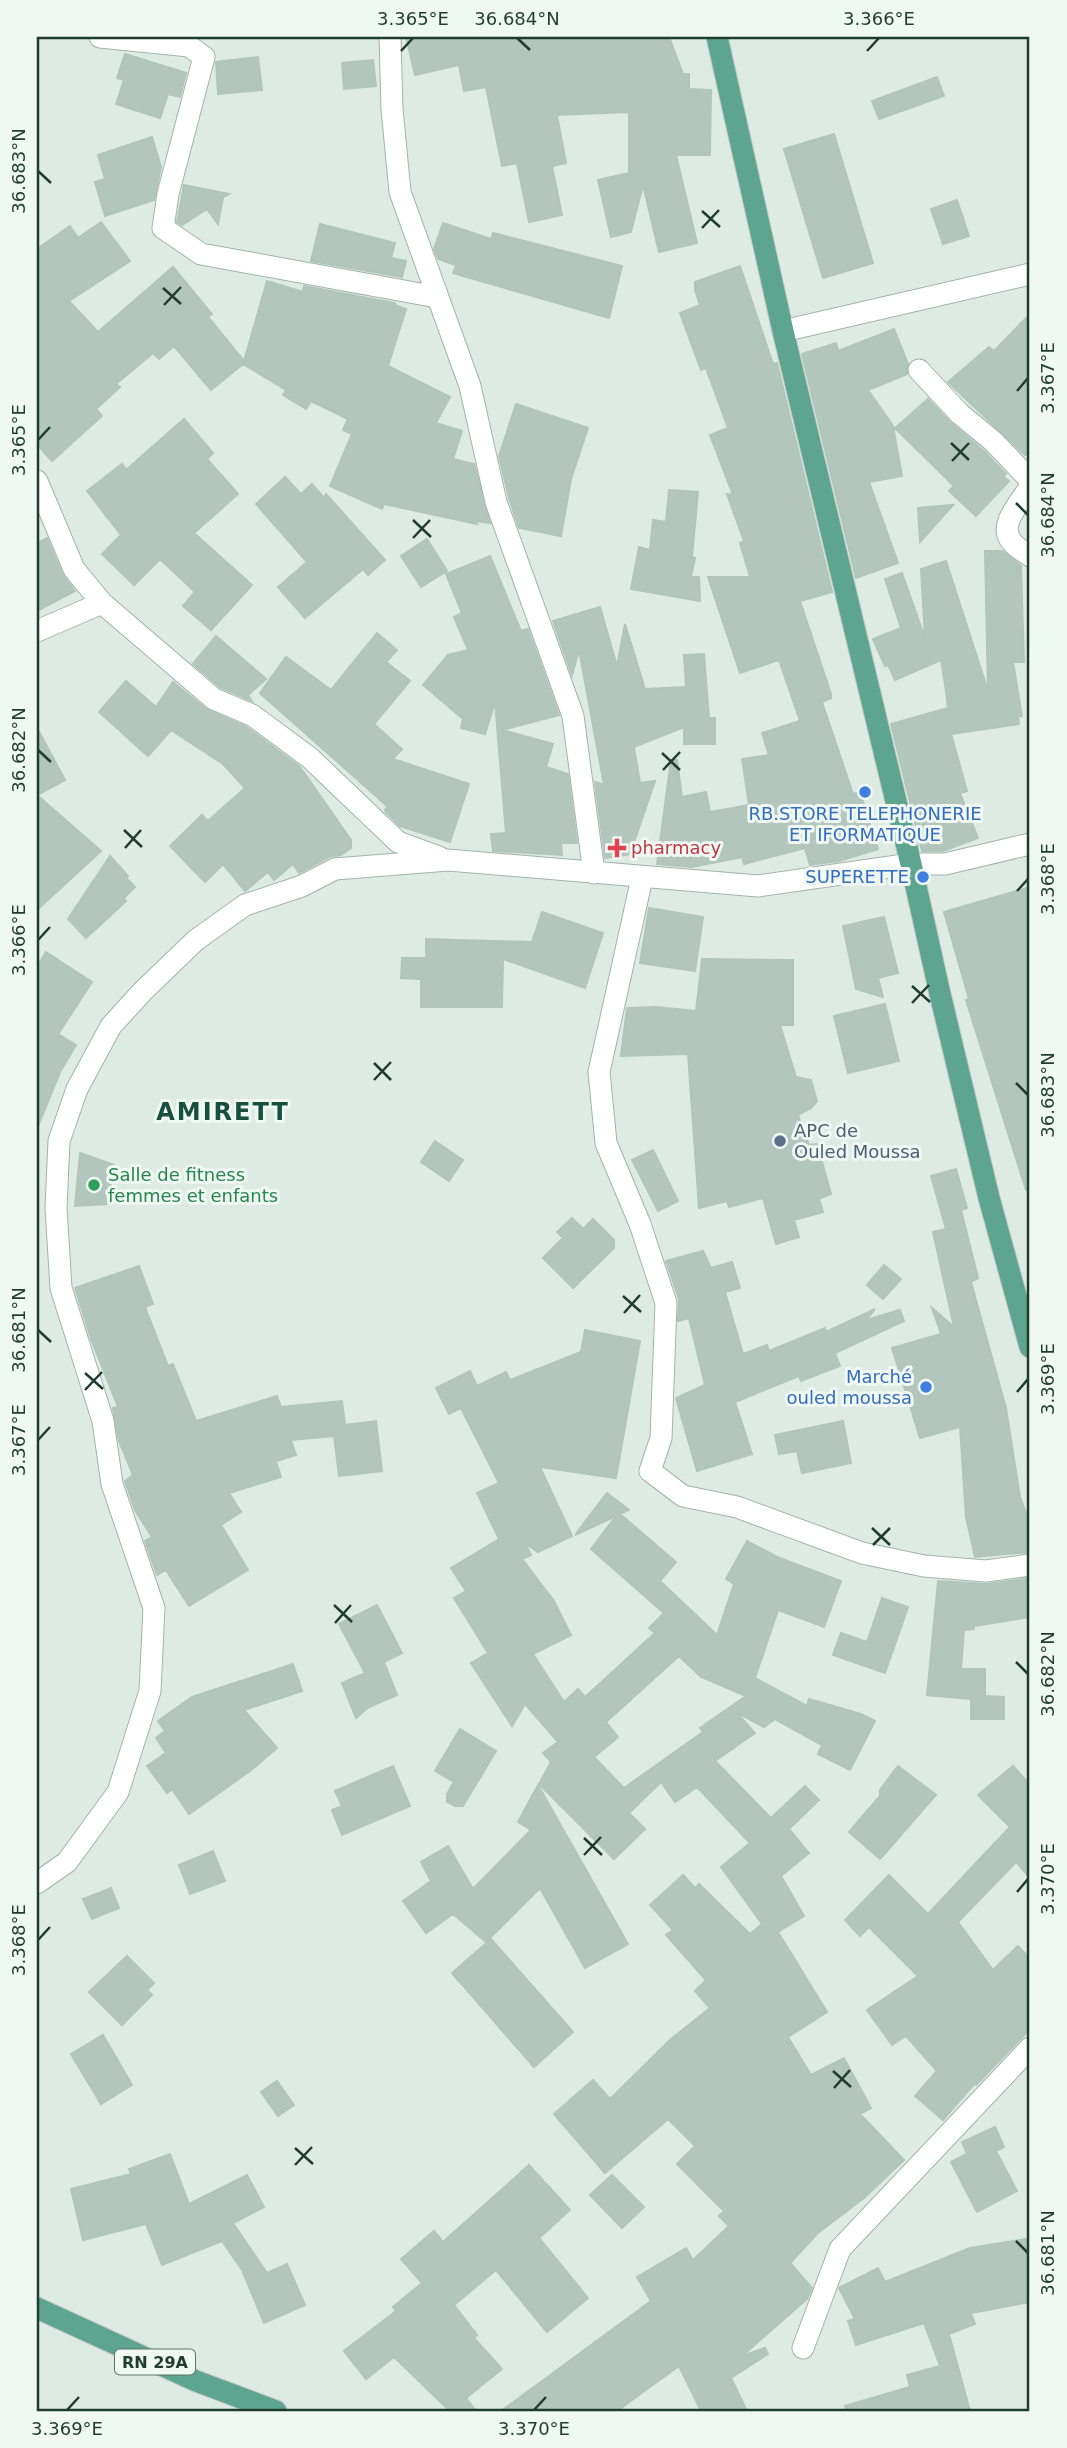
<svg xmlns="http://www.w3.org/2000/svg" width="1067" height="2448" font-family="'DejaVu Sans',sans-serif">
	<style>
		.building { fill: #b3c6bd; stroke: #b0c5bb; stroke-width: 2; fill-rule: evenodd }
		.lines { fill: none; stroke-linecap: round; stroke-linejoin: round }
		.minor-casing { stroke: #a1b3ac; stroke-width: 23 }
		.major-casing { stroke: #c0c8c6; stroke-width: 23 }
		.minor { stroke: #fff; stroke-width: 21 }
		.major { stroke: #5ea58f; stroke-width: 21 }
		.ticks { fill: none; stroke: #1e3c32; stroke-width: 2.5 }
		.shop-dot { fill: #3f7fe0; stroke: #eff8f3; stroke-width: 2.5 }
		.health-dot { fill: #e0444e; stroke: #eff8f3; stroke-width: 2.5 }
		.service-dot { fill: #5c6f8a; stroke: #eff8f3; stroke-width: 2.5 }
		.leisure-dot { fill: #2e9e5b; stroke: #eff8f3; stroke-width: 2.5 }
		.labels { text-anchor: middle; stroke-width: 6; stroke-linejoin: round; paint-order: stroke }
		.shield { fill: #eff8f3; stroke: #5d746c; stroke-width: 2 }
		.shield-label { font-size: 16px; font-weight: bold; fill: #1e3c32 }
		.shop-label { font-size: 18px; fill: #366cbe; stroke: #eff8f3; text-anchor: end }
		.health-label { font-size: 18px; fill: #be3a42; stroke: #eff8f3; text-anchor: start }
		.service-label { font-size: 18px; fill: #4e5e75; stroke: #eff8f3; text-anchor: start }
		.leisure-label { font-size: 18px; fill: #27864d; stroke: #eff8f3; text-anchor: start }
		.district-label { font-size: 24px; font-weight: bold; letter-spacing: 2px; fill: #18503f; stroke: #eff8f3 }
		.neatline { fill: none; stroke: #1e3c32; stroke-width: 2.5 }
		.ticks-label { font-size: 18px; text-anchor: middle; fill: #1e3c32 }
	</style>
	<rect width="100%" height="100%" fill="#deebe5"/>
	<path class="building" d="M406 37H669L683 74H689V89L711 90 710 155H676L697 243 659 252 643 185 631 232 611 237 598 180 629 173V112L557 115 566 163 552 166 562 215 529 222 517 163 502 166 486 87 464 91 459 65 415 75Z
		M125 54 186 73 180 97 168 94 160 118 116 104 124 80 117 78Z
		M258 57 262 90 218 94 216 62Z
		M373 60 376 86 344 89 342 63Z
		M937 77 944 96 879 119 872 101Z
		M834 134 873 263 823 278 784 149Z
		M152 137 161 167 154 200 105 216 95 182 105 179 98 155Z
		M184 185 229 194 223 197 218 224 207 209 182 225 177 222Z
		M957 200 969 236 943 244 931 209Z
		M101 222 130 261 69 301 98 332 173 267 212 314 208 317 244 361 267 281 303 292 304 286 395 303V305L406 309 388 366 450 397 436 423 462 431 453 459 474 464 490 523 475 521 477 524 384 504 382 509 330 486 352 434 343 430 348 419 311 401 306 409 283 395 286 390 243 364 211 390 174 346 159 359 153 353 116 384 120 387 96 409 102 416 52 461 37 444V249L70 226 78 238Z
		M443 223 491 239 493 233 622 266 609 318 453 273 456 265 438 259 434 249Z
		M320 224 395 243 391 258 406 261 402 277 311 261Z
		M740 266 773 364 777 363 832 592 800 601 831 694V698L822 702 853 794 860 792 878 849 839 861 810 865 805 848 744 864 742 857 692 867 657 864 671 760H677L682 797 706 792 710 812 749 805 742 759 769 755 762 733 800 721 779 660 740 673 708 577H750L740 543 744 541 727 494 733 495 710 435 728 428 706 368 701 370 680 313 700 305 695 290V282Z
		M1030 314V450L1025 455 948 382 989 347 994 351Z
		M894 329 908 364 907 374 868 390 893 426 902 476 869 482 898 563 856 578 802 354 836 343 838 351Z
		M928 399 951 423 985 452 1006 474 1003 476 1009 481 976 516 949 491 954 486 895 428Z
		M516 404 588 428 571 479 561 536 519 528 509 498 499 456Z
		M184 419 213 453 207 459 238 494 194 533 252 585 211 630 183 606 195 592 160 559 134 585 102 554 121 535 87 491 122 464 126 470Z
		M285 477 301 494 312 484 324 498 326 494 385 560 368 575 363 569 305 618 278 587 307 562 256 504Z
		M669 490 698 492 692 557 695 558 691 577H699L700 601 631 589 639 547 650 550 653 520 666 522Z
		M953 505 920 542 918 508Z
		M47 538 62 574 75 591 37 611V543Z
		M427 539 447 571 421 587 401 556Z
		M985 551H1002L1021 566 1024 662H1013L1022 716 1018 717 1019 724 951 734 967 791 960 793 978 838 943 851H922L891 724 948 708 946 691 941 660 895 680 888 665 885 666 873 639 901 628 885 579 902 573 925 638 921 569 946 561 988 691Z
		M490 556 521 631 528 629 559 715 502 730 553 744 546 767 568 774 577 843H561L562 855 493 851 491 834 506 833 495 702 485 734 461 728 463 719 423 685 448 655 468 650 454 617 462 613 446 574Z
		M600 607 617 666 625 624 645 689 686 687 684 655 704 654 709 718H715V744H684V727L634 747 640 783 655 781 630 854 605 858 595 782 604 785 579 650 572 675 553 621Z
		M377 633 397 650 386 662 410 681 374 724 402 749 393 759 469 784 450 842 400 826 385 811 387 806 260 693 286 657 331 690Z
		M216 636 266 679 248 695 252 701 221 688 193 664Z
		M126 681 156 707 173 682 206 709 245 726 300 767 351 840V848L341 855 329 857 299 873 293 864 274 880 268 872 245 891 223 864 205 882 170 846 202 815 208 821 245 788 223 764 171 730 148 756 99 712Z
		M37 728 65 780 37 795Z
		M37 795 101 851 37 910Z
		M110 856 128 876 126 878 135 887 124 898 126 901 86 938 68 919Z
		M1030 887V1189L1026 1190 966 1000 969 999 944 912Z
		M649 908 703 917 695 971 640 963Z
		M542 912 603 933 585 988 503 959 502 1007H421V979L401 978 402 958H426V939L532 942Z
		M884 917 898 973 878 978 883 997 856 989 843 926Z
		M46 952 92 982 58 1034 76 1045 60 1072 38 1126 37 967Z
		M702 959 793 960V1025H780L796 1077 811 1080 817 1101 811 1108 798 1115 809 1145 817 1144 831 1194 819 1199 823 1212 794 1220 799 1237 776 1244 763 1198 729 1207 727 1201 699 1208 688 1054 621 1056 627 1008 656 1007 696 1011Z
		M885 1004 899 1061 848 1073 834 1016Z
		M435 1141 463 1160 449 1181 421 1162Z
		M653 1150 678 1201 658 1211 632 1160Z
		M80 1153 114 1165 108 1204 75 1206Z
		M956 1169 967 1208 961 1210 978 1278 971 1282 1006 1408 1020 1497 1030 1524V1552L975 1557 966 1517 960 1427 920 1438 892 1348 941 1334 932 1308 954 1327 933 1232 946 1229 931 1176Z
		M572 1218 583 1229 593 1219 614 1240V1248L573 1288 543 1258 563 1238 557 1232Z
		M703 1251 711 1268 732 1262 740 1288 725 1292 743 1354 767 1345 769 1351 825 1328 826 1332 875 1309 866 1320 900 1310 904 1321 835 1353 840 1366 801 1381 799 1376 735 1402 752 1454 697 1471 676 1398 705 1385 689 1318 678 1321 679 1299 666 1261Z
		M884 1265 901 1279 883 1299 867 1285Z
		M139 1266 153 1304 145 1307 168 1366 173 1364 196 1421 277 1396 281 1407 342 1401 345 1425 376 1421 382 1471 339 1476 334 1436 291 1440 296 1455 276 1461 281 1477 229 1493 241 1512 221 1525 248 1570 189 1606 166 1570 157 1575 145 1541 152 1537 135 1510 125 1481 133 1475 119 1441 113 1408 118 1407 91 1339 75 1288Z
		M585 1330 640 1341 616 1478 540 1467 572 1536 538 1552 525 1543 531 1555 522 1559 554 1601 571 1635 533 1654 564 1702 578 1689 585 1697 655 1633 649 1628 664 1613 591 1549 616 1516 575 1535 607 1493 629 1510 620 1514 676 1562 660 1581 717 1635 734 1584 726 1579 747 1541 777 1557 841 1581 824 1627 778 1610 755 1678 807 1706 809 1699 861 1714 875 1721 850 1770 818 1754 822 1745 775 1719 764 1727 736 1712 755 1733 715 1761 771 1818 805 1786 819 1800 789 1829 809 1853 781 1876 804 1916 778 1932 827 2012 788 2037 811 2075 844 2058 871 2108 860 2114 904 2160 864 2198 818 2233 790 2263 812 2288 807 2299 742 2356 765 2348 768 2354 731 2378 747 2411H701L679 2366 617 2411H501L651 2301 637 2277 686 2248 693 2260 729 2226 719 2216 724 2211 677 2164 695 2146 668 2119 605 2173 554 2114 593 2080 610 2099 671 2039 710 2008 695 1991 706 1980 666 1935 673 1930 650 1905 683 1875 695 1888 699 1884 750 1934 762 1924 721 1867 750 1843 697 1787 675 1802 661 1782 629 1813 645 1829 614 1859 539 1784 551 1762 543 1753 558 1742 525 1704 512 1726 471 1663 488 1653 454 1598 466 1591 451 1568 499 1539 477 1493 499 1483 461 1408 449 1414 436 1388 470 1371 477 1386 506 1372 510 1380 581 1352ZM679 1656 701 1677 746 1696 700 1728 703 1732 624 1788 594 1757 618 1737 606 1722Z
		M843 1421 851 1463 802 1473 797 1451 779 1454 775 1435Z
		M1030 1578V1617L974 1626V1629L964 1630 961 1669H985V1696L1004 1697V1719H971V1699L927 1695 938 1581 987 1584Z
		M882 1598 908 1607 885 1673 833 1655 841 1633 867 1642Z
		M377 1605 402 1653 384 1662 397 1695 369 1707 356 1718 342 1683 365 1673 339 1624Z
		M293 1664 302 1691 244 1710 277 1748 250 1771 189 1814 172 1789 167 1793 147 1766 166 1753 156 1738 165 1731 158 1721 192 1697Z
		M460 1729 496 1751 463 1806H455L447 1802V1794L454 1782 435 1771Z
		M393 1766 410 1806 342 1835 332 1810 342 1806 335 1791Z
		M898 1766 936 1795 880 1859 849 1832 880 1796V1790Z
		M1013 1766 1030 1785V1878L1016 1862 958 1922 993 1970 1018 1946 1030 1959V2029L976 2085 975 2083 943 2120 915 2096 937 2071 906 2036 892 2045 867 2010 918 1976 869 1927 860 1936 845 1920 889 1875 928 1914 1010 1827 978 1795Z
		M538 1785 628 1944 585 1968 540 1888 486 1942 453 1914 426 1933 403 1901 431 1881 421 1862 448 1846 473 1889 531 1830 518 1822Z
		M213 1851 225 1881 190 1894 179 1865Z
		M111 1888 119 1908 92 1919 83 1899Z
		M491 1939 573 2032 534 2067 452 1973Z
		M127 1956 154 1983 147 1990 152 1995 122 2025 89 1992Z
		M103 2035 132 2085 101 2104 71 2054Z
		M277 2081 294 2105 278 2116 261 2092Z
		M995 2127 1004 2147 996 2151 1017 2191 977 2212 951 2162 967 2154 962 2142Z
		M170 2154 189 2204 247 2175 264 2207 233 2223 267 2273 287 2264 305 2305 264 2323 242 2270 222 2241 162 2265 146 2224 83 2240 71 2189 131 2174 129 2169Z
		M529 2165 570 2210 539 2238 588 2298 547 2332 496 2270 454 2305 477 2335 474 2338 502 2369 466 2398 476 2411H450L394 2357 366 2379 344 2351 396 2311 393 2307 422 2283 401 2259 434 2231 443 2242Z
		M612 2175 644 2207 622 2228 590 2195Z
		M1026 2239 1030 2259V2302L971 2313 975 2324 949 2334 970 2411H846L845 2406 910 2387 907 2375 940 2366 924 2323 856 2345 848 2321 855 2319 839 2288 878 2268 885 2282 970 2248Z"/>
	<g class="lines">
		<defs>
			<path id="minor" d="M100 37 189 46 204 57 168 194 163 228 201 254 437 297
				M390 37 392 109 400 192 470 386 496 502 573 716 594 873
				M783 331 1030 274
				M919 370 960 414 994 442 1030 480
				M37 481 74 569 102 603 214 699 252 715 310 758 398 842 439 857
				M1030 487C1021 502 997 525 1012 542 1016 548 1025 552 1030 556
				M37 631 102 603
				M642 878 599 1072 606 1143 640 1224 666 1303 661 1438 650 1471 683 1496 737 1507 862 1553 924 1566 986 1571 1030 1565
				M37 1883 67 1862 118 1792 150 1691 154 1608 112 1484 103 1421 61 1288 56 1208 59 1141 77 1089 111 1026 143 991 196 940 245 905 302 886 335 869 448 860 758 886 911 864H945L1030 844
				M803 2348 840 2249 1030 2048"/>
			<path id="major" d="M717 37 783 331 911 864 940 994 989 1198 1030 1347
				M37 2308 196 2381 276 2411"/>
		</defs>
		<use href="#minor" class="minor-casing"/>
		<use href="#major" class="major-casing"/>
		<use href="#minor" class="minor"/>
		<use href="#major" class="major"/>
	</g>
	<path class="ticks" d="M517 38 530 50M401 51 413 38M867 51 879 38M38 171 51 183M702 211 720 227M702 228 719 210M163 288 181 304M164 305 181 287M1017 391 1028 378M38 440 50 427M951 443 969 460M952 461 969 443M1016 503 1028 515M413 520 431 537M413 538 430 520M38 750 51 762M662 753 680 770M663 770 680 752M124 830 142 847M125 848 141 830M1017 891 1028 879M38 940 50 927M912 986 930 1002M912 1003 929 985M374 1063 391 1080M374 1080 391 1062M1016 1083 1028 1095M623 1296 641 1312M624 1313 640 1295M38 1330 51 1342M85 1373 103 1389M85 1390 102 1372M1017 1392 1028 1379M38 1440 50 1427M872 1528 890 1545M873 1545 890 1528M334 1605 352 1622M335 1623 351 1605M1016 1662 1028 1674M584 1838 602 1855M584 1855 601 1837M1017 1892 1028 1879M38 1940 50 1927M833 2071 851 2087M834 2088 850 2070M295 2148 313 2164M295 2165 312 2147M1016 2241 1028 2253M67 2410 79 2397M534 2410 546 2397"/>
	<g class="shop-dot">
		<circle cx="865" cy="792" r="7"/>
		<circle cx="923" cy="877" r="7"/>
		<circle cx="926" cy="1387" r="7"/>
	</g>
	<path class="health-dot" d="M613.5 837.5h7v7h7v7h-7v7h-7v-7h-7v-7h7z"/>
	<circle class="service-dot" cx="780" cy="1141" r="7"/>
	<circle class="leisure-dot" cx="94" cy="1185" r="7"/>
	<g class="labels">
		<rect class="shield" x="115" y="2349.5" width="80" height="25" rx="5"/>
		<g class="shield-label">
			<text x="155" y="2368">RN 29A</text>
		</g>
		<g class="shop-label">
			<text x="865" y="820" text-anchor="middle">RB.STORE TELEPHONERIE<tspan x="865" dy="21">ET IFORMATIQUE</tspan></text>
			<text x="909" y="883">SUPERETTE</text>
			<text x="912" y="1383">Marché<tspan x="912" dy="21">ouled moussa</tspan></text>
		</g>
		<g class="health-label">
			<text x="631" y="854">pharmacy</text>
		</g>
		<g class="service-label">
			<text x="794" y="1137">APC de<tspan x="794" dy="21">Ouled Moussa</tspan></text>
		</g>
		<g class="leisure-label">
			<text x="108" y="1181">Salle de fitness<tspan x="108" dy="21">femmes et enfants</tspan></text>
		</g>
		<g class="district-label">
			<text x="223" y="1120">AMIRETT</text>
		</g>
	</g>
	<rect width="1067" height="2448" fill="none" stroke="#eff8f3" stroke-width="77"/>
	<rect x="38" y="38" width="990" height="2372" class="neatline"/>
	<g class="ticks-label">
		<text x="413" y="25">3.365°E</text>
		<text x="517" y="25">36.684°N</text>
		<text x="879" y="25">3.366°E</text>
		<text transform="translate(19 171) rotate(-90)" y="6">36.683°N</text>
		<text transform="translate(1048 378) rotate(-90)" y="6">3.367°E</text>
		<text transform="translate(19 440) rotate(-90)" y="6">3.365°E</text>
		<text transform="translate(1048 515) rotate(-90)" y="6">36.684°N</text>
		<text transform="translate(19 750) rotate(-90)" y="6">36.682°N</text>
		<text transform="translate(1048 879) rotate(-90)" y="6">3.368°E</text>
		<text transform="translate(19 940) rotate(-90)" y="6">3.366°E</text>
		<text transform="translate(1048 1095) rotate(-90)" y="6">36.683°N</text>
		<text transform="translate(19 1330) rotate(-90)" y="6">36.681°N</text>
		<text transform="translate(1048 1379) rotate(-90)" y="6">3.369°E</text>
		<text transform="translate(19 1440) rotate(-90)" y="6">3.367°E</text>
		<text transform="translate(1048 1674) rotate(-90)" y="6">36.682°N</text>
		<text transform="translate(1048 1879) rotate(-90)" y="6">3.370°E</text>
		<text transform="translate(19 1940) rotate(-90)" y="6">3.368°E</text>
		<text transform="translate(1048 2253) rotate(-90)" y="6">36.681°N</text>
		<text x="67" y="2435">3.369°E</text>
		<text x="534" y="2435">3.370°E</text>
	</g>
</svg>
